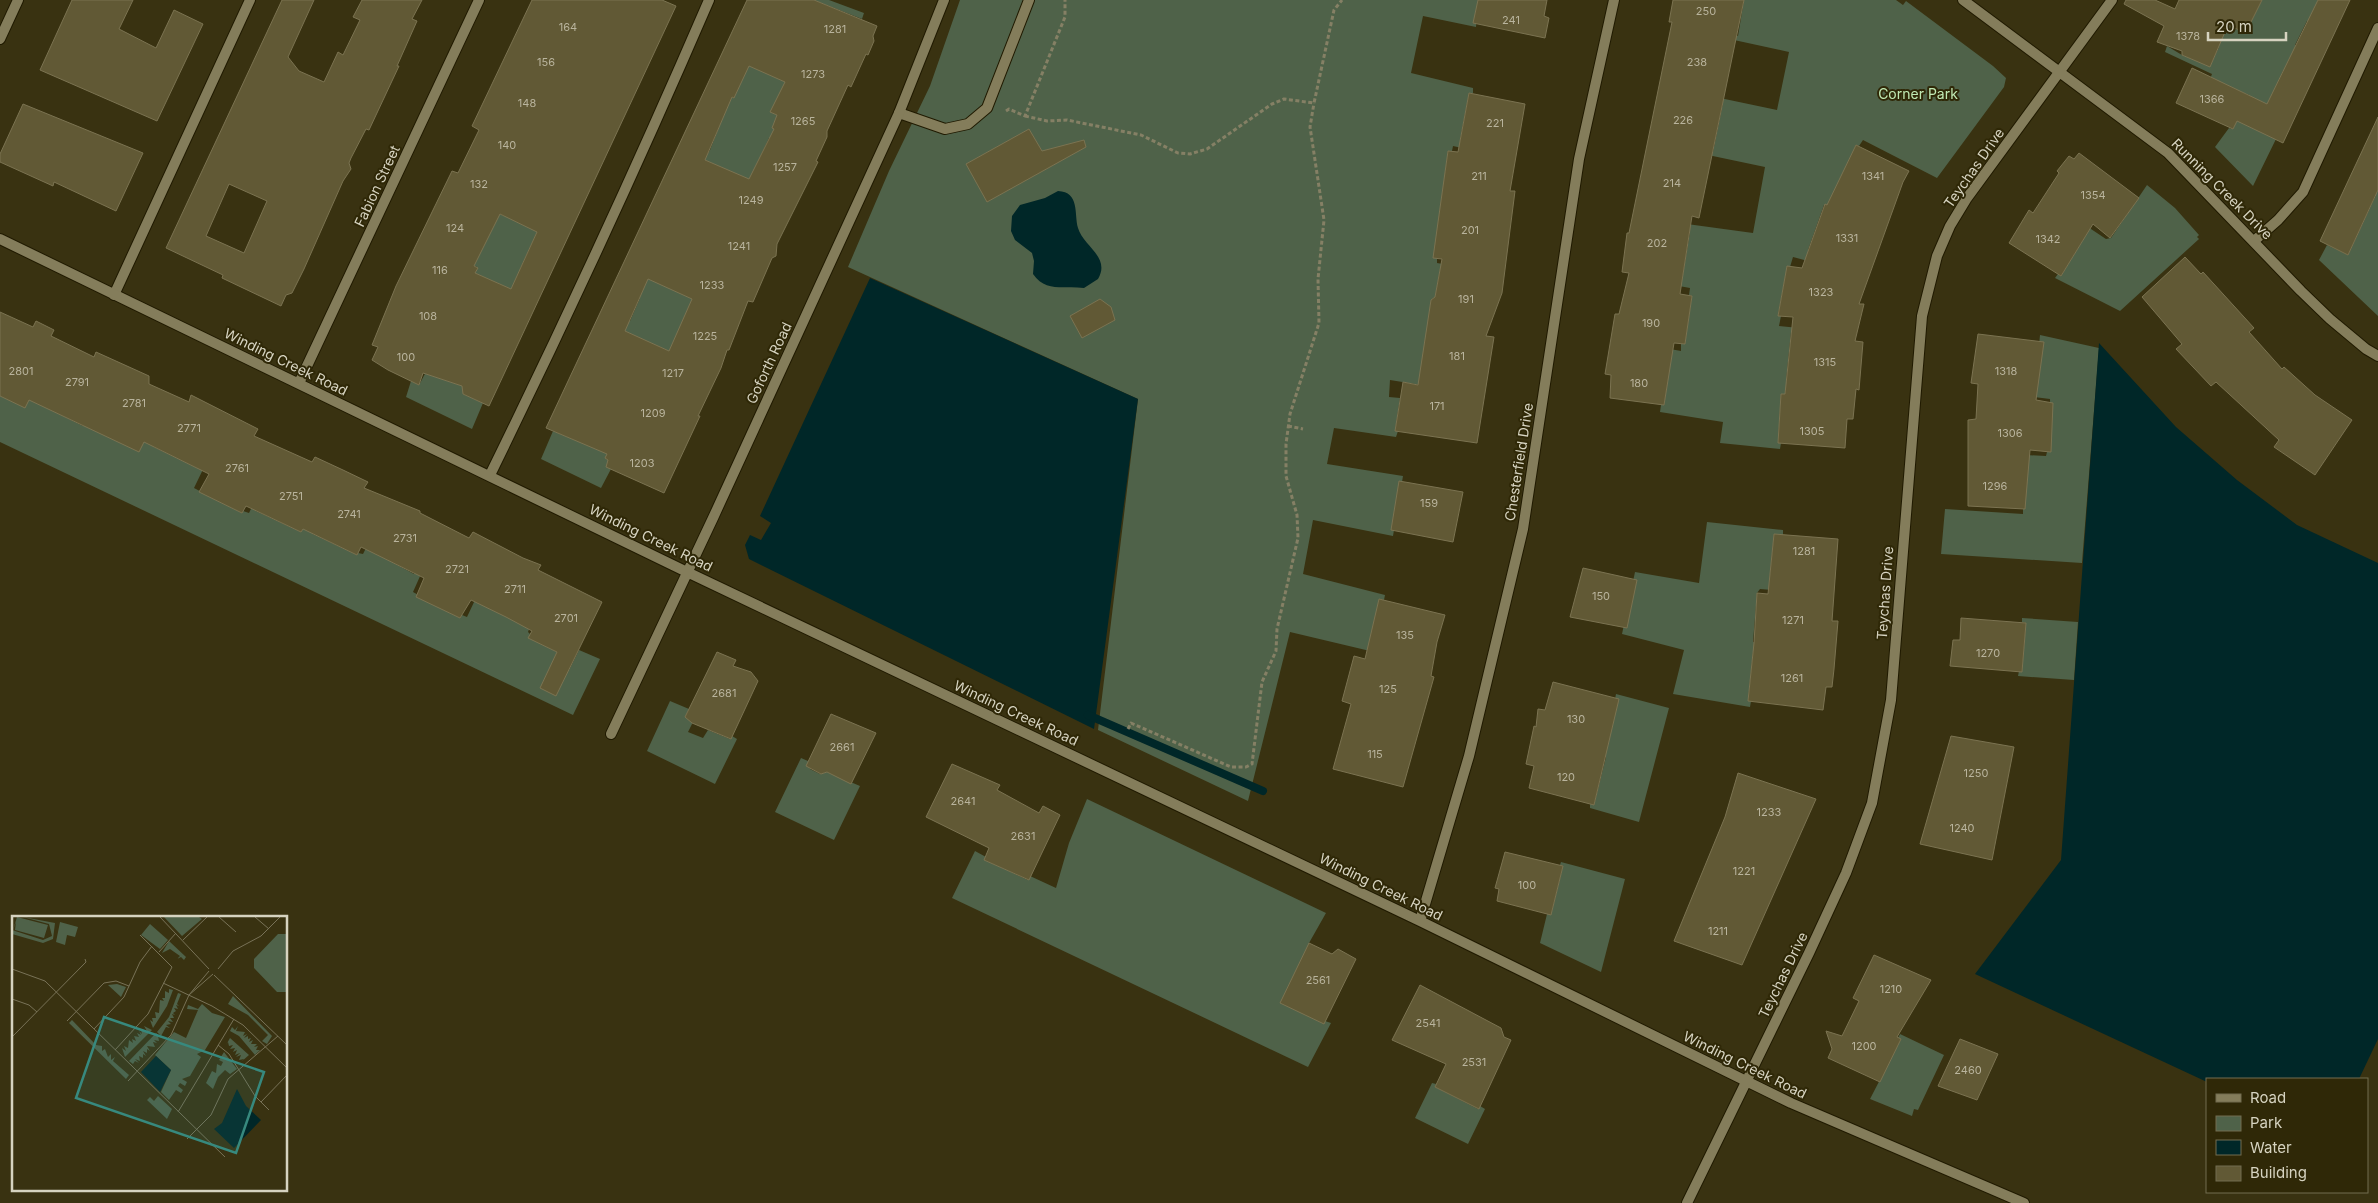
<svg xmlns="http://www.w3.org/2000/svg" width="2378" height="1203" font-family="Inter,sans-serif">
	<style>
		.green { fill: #4f6249 }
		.water { fill: #002728 }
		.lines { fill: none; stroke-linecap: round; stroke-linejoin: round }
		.stream { stroke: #002728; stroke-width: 8 }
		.building { fill: #615935; stroke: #7b7351; fill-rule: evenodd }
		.service-casing { stroke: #201a00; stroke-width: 12 }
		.minor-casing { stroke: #201a00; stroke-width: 12 }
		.path { stroke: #858065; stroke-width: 3; stroke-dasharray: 4 2.5; stroke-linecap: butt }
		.service { stroke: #847d5b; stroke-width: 10 }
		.minor { stroke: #847d5b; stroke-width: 10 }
		.labels { text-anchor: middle; stroke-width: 4; stroke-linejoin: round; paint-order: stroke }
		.number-label { font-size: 11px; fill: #b9b49d }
		.park-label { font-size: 14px; fill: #c0e9b3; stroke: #2f2807 }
		.street-label { font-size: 14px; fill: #d6d3c0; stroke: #2f2807 }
		.inset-road { fill: none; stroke: #787257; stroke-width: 1 }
		.view { fill: #37897e; fill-opacity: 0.15; stroke: #37897e; stroke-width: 2.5 }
		.inset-edge { fill: none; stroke: #d6d3c0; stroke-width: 2.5 }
	</style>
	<rect width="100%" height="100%" fill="#393211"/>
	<path class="green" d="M645 0 520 269 541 278 473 369 463 392V394L483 403 472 429 406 397 411 381 419 385 478 275 475 273 477 267 455 256 449 191 504 216 514 198Z
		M779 0H829L864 13 862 19 816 1 827 100 771 112 777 115 797 140 769 138 753 172 729 315 710 369 655 345 652 350 670 445 605 458 608 460 611 469 601 488 541 459 553 431 575 440 608 310 630 321 640 298 620 288 710 150 719 127 700 117 713 89 733 98Z
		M960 0H1478L1476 27 1423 16 1411 73 1473 88V93H1469L1460 140 1462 148 1453 146 1452 151H1448L1434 258H1437V263L1443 264V270H1440L1435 297 1431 300 1421 385 1390 380 1389 397 1400 398 1395 431H1398L1396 437 1334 428 1327 464 1403 476 1393 536 1313 520 1303 574 1385 595 1384 600 1379 599 1370 651 1290 632 1248 801 1098 730 1138 399 848 267 889 171 930 86Z
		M1744 0H1896L1903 5 1906 1 1993 66 2006 78 2004 87 1937 178 1863 140 1859 146 1856 145 1831 206 1824 205 1808 250 1811 252 1808 261 1793 257 1790 267H1787L1778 315 1781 316 1779 326 1799 328 1791 332 1786 381 1793 390 1785 389V394H1781L1778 442 1781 443 1780 449 1720 443 1723 422 1660 412 1661 405H1664L1671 357 1670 349 1681 351V344H1685L1692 296 1689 295 1690 288 1679 286 1682 280 1690 232 1687 224 1753 233 1765 167 1708 155 1713 152 1723 103 1719 102 1720 98 1777 110 1789 52 1734 40 1735 35 1738 36Z
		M2262 0H2318L2317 2 2336 12 2328 29 2307 21 2295 45 2317 55 2283 71 2272 96 2276 139 2253 186 2215 147 2229 128 2233 129 2249 95 2210 79 2212 74 2165 52 2167 46 2182 55 2210 66 2219 47 2222 21 2238 30 2242 23 2249 26Z
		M2378 175V316L2319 260 2327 245 2348 255 2376 195 2363 189Z
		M2147 185 2175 208 2199 235 2197 237 2199 239 2120 311 2055 278 2058 274 2061 276 2086 235 2088 227 2106 239 2111 238Z
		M2040 335 2099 348 2082 563 1941 554 1945 509 2023 514V509H2025V455L2046 456 2047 452H2051L2050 399 2034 397Z
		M0 396 30 399 83 426 87 418 159 409 154 447 197 468 209 457 194 488 242 513 243 511 249 513 275 460 279 462 256 511 301 532 326 481 313 534 357 555 358 553 363 554 366 548 414 574 416 572 421 574 413 592 460 618 462 615 467 617 475 600 531 624 528 632 530 634 529 638 557 652 553 661 569 670 579 650 600 659 573 715 0 442Z
		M1707 522 1783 530V535L1774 534 1769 584 1772 590 1760 589 1757 593 1753 642 1759 643 1753 652 1748 700 1751 701 1750 707 1673 694 1684 650 1622 634 1635 572 1699 583Z
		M2022 618 2078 622 2074 680 2018 676 2019 671H2022L2026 623 2022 622Z
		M1616 694 1669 708 1639 822 1590 808V804L1594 805 1606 757 1604 756Z
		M670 701 689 709 685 717 693 722 688 732 703 738 708 730 730 739 732 736 737 739 715 784 647 751Z
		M801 758 808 761 810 769 820 774 827 772 860 786 834 840 775 812Z
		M1087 799 1326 913 1309 943 1325 1021 1331 1023 1308 1067 952 898 975 851 986 857 985 860 1028 880 1030 876 1056 888 1069 843Z
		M1561 862 1625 879 1601 972 1540 943 1547 914 1552 911 1563 866 1560 865Z
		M1900 1034 1944 1055 1918 1110 1914 1109 1912 1116 1870 1099 1901 1039 1898 1038Z
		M1432 1083 1436 1084 1435 1087 1478 1109 1480 1106 1485 1109 1468 1144 1415 1118Z"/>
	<path class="water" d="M1058 191C1080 192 1074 214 1078 228 1083 246 1111 257 1098 279L1084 288C1064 285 1046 293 1033 274L1034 261 1032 253 1015 240 1011 231 1012 216 1020 205 1045 198Z
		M870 278 1138 399 1094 729 749 559 745 545 750 535 761 540 771 523 760 516Z
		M2099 343 2176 427 2237 480 2297 525 2378 563V1039L2359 1079H2207V1082L1975 974 2061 860Z"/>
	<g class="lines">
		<path class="stream" d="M1088 715 1263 791"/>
	</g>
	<path class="building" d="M72 0H133L119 29 156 48 174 10 203 24 157 121 40 70Z
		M282 0H314L288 57 299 71 324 82 338 52 343 55 360 20 353 17 362 0H422L412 19 417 21 397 66H399L369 130 366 129 351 158 349 163 351 169 343 181 304 269 292 293 286 295 281 306 222 278 223 275 166 248ZM229 184 267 201 244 253 206 236Z
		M532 0H662L676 6 489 406 463 394 462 386 423 373 419 385 388 370 372 360 378 347 372 345 396 286 452 171 458 173 479 130 472 126ZM500 214 537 232 511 289 475 273 478 268 474 266Z
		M747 0H814L877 26 873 36 874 41 868 55 866 54 851 87 848 85 827 131V137L816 161 818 162 777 244 776 256 772 258 753 302 748 301 729 350H727L721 368 698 416H700L664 493 606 467 608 460 605 458 607 454 546 428ZM749 66 785 82 770 112 777 115 772 128 774 129 749 179 705 160 732 97 734 98ZM648 279 692 299 669 351 625 331Z
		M1478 0H1547L1544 16 1549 18 1545 38 1473 23Z
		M1673 0H1744L1699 218 1692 216 1680 294 1692 296 1685 344 1674 343 1664 405 1610 398 1611 375 1605 374 1615 314H1619L1629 273 1622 272 1627 233H1629L1672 22H1669Z
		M2126 0H2155L2175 9 2179 0H2262L2249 26 2242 23 2239 30 2228 25 2210 67 2182 55V51L2157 42 2164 26 2124 4Z
		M2318 0H2350L2283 143 2237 121 2233 129 2176 103 2192 68 2267 104Z
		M1469 93 1525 104 1510 191H1515L1502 293 1486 336 1494 337 1477 443 1395 431 1403 382 1418 385 1431 300 1435 297 1442 259 1433 258 1448 151 1458 152Z
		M23 104 143 153 116 211 54 182 53 186 0 162V154Z
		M2378 117V190L2348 255 2320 241Z
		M1029 129 1042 151 1084 140 1086 147 987 202 966 164Z
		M1856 145 1909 171 1903 182 1859 304H1864L1855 341 1863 342 1859 390 1856 389 1853 419H1847L1845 448 1778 443 1781 394H1785L1793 317 1778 316 1787 266 1802 268 1825 204 1827 205Z
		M2079 153 2139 198 2110 238 2093 224 2061 276 2009 243 2029 210 2033 213 2059 173 2057 171 2069 156 2074 159Z
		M2185 257 2201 274 2203 272 2254 328 2249 332 2282 369 2284 367 2315 395 2352 420 2315 475 2274 447 2279 440 2216 382 2211 386 2176 349 2182 344 2142 297Z
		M1100 299 1111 307 1115 320 1082 338 1070 316Z
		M0 312 33 327 36 321 54 330 51 336 94 357 96 352 149 376V384L189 402 191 395 258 429 254 436 312 462 315 457 343 470 368 482 364 488 420 511V513L469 538 473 532 523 558 541 565 538 570 602 602 556 696 540 688 557 652 528 638 532 631 506 617 471 600 460 618 416 597 424 578 361 547 357 555 303 529 301 532 246 506 242 513 199 492 209 474 144 442 139 452 29 400 25 408 0 396Z
		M1978 334 2044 342 2036 400 2053 403 2051 452 2030 450 2025 509 1968 506V420L1976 419 1978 384 1971 383Z
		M1399 481 1463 492 1453 542 1391 530Z
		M1774 534 1838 539 1832 621H1838L1834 669 1832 687H1826L1823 710 1748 701 1754 643 1757 593 1768 594Z
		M1583 568 1637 580 1627 628 1570 617Z
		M1379 599 1445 615 1437 642 1431 676 1434 677 1403 787 1333 769 1351 704 1342 701 1354 656 1365 659Z
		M1961 618 2026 623 2022 672 1950 666 1953 640H1960Z
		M717 652 736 660 733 666 751 672 758 681 731 739 692 723 685 717Z
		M1553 682 1619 699 1594 805 1529 788 1534 766 1526 764 1534 726 1536 727 1538 709 1545 710Z
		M831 714 876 733 851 784 827 772 821 774 806 766Z
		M1951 736 2014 747 1992 860 1920 844Z
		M952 764 1000 785 997 790 1039 813 1043 806 1060 815 1029 880 984 860 989 848 926 817Z
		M1738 773 1816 799 1742 965 1674 941 1725 817Z
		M1505 852 1563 866 1551 915 1497 901 1499 889 1495 888Z
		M1309 943 1332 954 1338 949 1356 959 1324 1024 1280 1003Z
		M1874 955 1931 980 1897 1037 1901 1039 1880 1082 1828 1058 1832 1049 1826 1031 1842 1036 1859 1001 1853 998Z
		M1420 985 1501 1028 1504 1037 1511 1040 1479 1109 1435 1087 1446 1064 1392 1040Z
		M1960 1039 1998 1054 1977 1100 1938 1086Z"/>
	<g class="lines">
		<defs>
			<path id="service" d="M899 113 945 129 968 124 987 108 1029 0
				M2254 241 2278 220 2303 192 2378 28
				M114 295 250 0
				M490 475C567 318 640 160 709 0"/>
			<path id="minor" d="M1963 0 2168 153 2301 291 2330 319 2366 349 2378 356
				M0 39 18 0
				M0 239 687 572 1420 921 1791 1103 2024 1203
				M299 383 479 0
				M611 734 713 518 899 113 944 0
				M1420 921 1469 756 1523 529 1579 159 1614 0
				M1687 1203 1809 953 1846 873 1872 803 1891 700 1922 316 1937 256 1950 226 1967 198 2112 0"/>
		</defs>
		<use href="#service" class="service-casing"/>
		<use href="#minor" class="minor-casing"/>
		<path class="path" d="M1006 111 1009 109 1025 116 1065 17V0
			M1025 116 1047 121 1067 120 1141 135 1178 153 1190 154 1207 149 1272 104 1284 99 1314 103 1334 10 1342 0
			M1288 426 1303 429
			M1128 729 1131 723 1231 767H1246L1252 764 1262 682 1276 651 1277 629 1298 538 1297 515 1286 476V444L1290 414 1319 323 1318 279 1324 220 1310 127 1314 103"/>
		<use href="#service" class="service"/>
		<use href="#minor" class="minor"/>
	</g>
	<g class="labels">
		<g class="number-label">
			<text x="1706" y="15">250</text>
			<text x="1511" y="24">241</text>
			<text x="568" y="31">164</text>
			<text x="835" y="33">1281</text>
			<text x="2188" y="40">1378</text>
			<text x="546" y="66">156</text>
			<text x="1697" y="66">238</text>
			<text x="813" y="78">1273</text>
			<text x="2212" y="103">1366</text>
			<text x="527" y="107">148</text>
			<text x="1683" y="124">226</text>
			<text x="803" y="125">1265</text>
			<text x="1495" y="127">221</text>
			<text x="507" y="149">140</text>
			<text x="785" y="171">1257</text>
			<text x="1479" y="180">211</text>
			<text x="1873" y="180">1341</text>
			<text x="1672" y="187">214</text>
			<text x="479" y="188">132</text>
			<text x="2093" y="199">1354</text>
			<text x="751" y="204">1249</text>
			<text x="455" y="232">124</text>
			<text x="1470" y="234">201</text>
			<text x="1847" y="242">1331</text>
			<text x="2048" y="243">1342</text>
			<text x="1657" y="247">202</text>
			<text x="739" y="250">1241</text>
			<text x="440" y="274">116</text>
			<text x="712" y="289">1233</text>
			<text x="1821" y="296">1323</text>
			<text x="1466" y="303">191</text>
			<text x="428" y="320">108</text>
			<text x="1651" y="327">190</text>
			<text x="705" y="340">1225</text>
			<text x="1457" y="360">181</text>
			<text x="406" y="361">100</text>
			<text x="1825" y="366">1315</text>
			<text x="21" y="375">2801</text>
			<text x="2006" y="375">1318</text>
			<text x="673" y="377">1217</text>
			<text x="77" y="386">2791</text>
			<text x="1639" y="387">180</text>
			<text x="134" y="407">2781</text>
			<text x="1437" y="410">171</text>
			<text x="653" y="417">1209</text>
			<text x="189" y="432">2771</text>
			<text x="1812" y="435">1305</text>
			<text x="2010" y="437">1306</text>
			<text x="642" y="467">1203</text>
			<text x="237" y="472">2761</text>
			<text x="1995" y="490">1296</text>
			<text x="291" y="500">2751</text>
			<text x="1429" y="507">159</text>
			<text x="349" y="518">2741</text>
			<text x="405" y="542">2731</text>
			<text x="1804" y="555">1281</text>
			<text x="457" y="573">2721</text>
			<text x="515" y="593">2711</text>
			<text x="1601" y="600">150</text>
			<text x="566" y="622">2701</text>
			<text x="1793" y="624">1271</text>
			<text x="1405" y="639">135</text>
			<text x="1988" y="657">1270</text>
			<text x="1792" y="682">1261</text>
			<text x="1388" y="693">125</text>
			<text x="724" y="697">2681</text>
			<text x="1576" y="723">130</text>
			<text x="842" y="751">2661</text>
			<text x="1375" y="758">115</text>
			<text x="1976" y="777">1250</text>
			<text x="1566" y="781">120</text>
			<text x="963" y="805">2641</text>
			<text x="1769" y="816">1233</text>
			<text x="1962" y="832">1240</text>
			<text x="1023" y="840">2631</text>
			<text x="1744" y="875">1221</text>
			<text x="1527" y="889">100</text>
			<text x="1718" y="935">1211</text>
			<text x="1318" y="984">2561</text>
			<text x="1891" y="993">1210</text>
			<text x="1428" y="1027">2541</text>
			<text x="1864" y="1050">1200</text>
			<text x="1474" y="1066">2531</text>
			<text x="1968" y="1074">2460</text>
		</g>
		<g class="park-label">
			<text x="1918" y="99">Corner Park</text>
		</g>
		<g class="street-label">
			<text transform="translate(1974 168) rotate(-55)" y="5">Teychas Drive</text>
			<text transform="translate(377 186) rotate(-65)" y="5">Fabion Street</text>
			<text transform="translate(2222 189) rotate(45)" y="5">Running Creek Drive</text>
			<text transform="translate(286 362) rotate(26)" y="5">Winding Creek Road</text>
			<text transform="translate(769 363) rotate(-65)" y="5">Goforth Road</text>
			<text transform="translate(1519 462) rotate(-81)" y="5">Chesterfield Drive</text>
			<text transform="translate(651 538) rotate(26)" y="5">Winding Creek Road</text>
			<text transform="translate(1885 593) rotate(-86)" y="5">Teychas Drive</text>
			<text transform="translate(1016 713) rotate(25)" y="5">Winding Creek Road</text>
			<text transform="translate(1381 887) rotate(26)" y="5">Winding Creek Road</text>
			<text transform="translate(1783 975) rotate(-64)" y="5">Teychas Drive</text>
			<text transform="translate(1745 1065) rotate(26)" y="5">Winding Creek Road</text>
		</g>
	</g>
	<g transform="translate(12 916)">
		<rect width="275" height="275" fill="#393211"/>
		<path d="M5 1 36 9 32 22 3 14 4 6 1 14ZM11 1 43 7 41 23 31 27 0 18V14L31 24 40 20 37 8ZM152 1H187L190 3 170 20ZM48 6 66 11 63 21 55 19 53 29 44 26ZM138 8 156 24 148 33 129 19ZM266 18H275L274 76H265L242 52V43ZM157 25 174 41 172 44 169 41 165 43 168 40 158 33 150 37ZM105 68 114 71 109 81 96 69ZM157 73 161 74 155 90 141 112 138 104 141 106 140 102H144L143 96 147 97 148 84 152 85 150 82H153V75L157 77ZM166 77 169 78 165 88 167 90 164 89 166 93 162 92 164 95 161 97 163 99 160 98 162 102H158L161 106 156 105 159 108 154 109 158 112 154 111 149 120 145 116 157 101ZM221 80 260 120 255 128 250 125 256 119 236 99 216 88ZM190 88 200 97 213 101 193 134 185 138 189 141 178 160 170 163 175 166 173 170 168 167 166 170 171 174 169 177 164 174 157 184 149 176 159 154 143 139 162 116 174 122 186 94 175 93 176 89 186 93ZM60 104 84 129 90 130V135L93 133 96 141 99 138V144L103 141 101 145 117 159 114 163 57 107ZM132 110 140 114 113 141 110 132 114 135 112 130 116 132 117 124 121 127 120 123 124 125 122 120 127 121 125 117 129 119 127 115 130 118 129 113 135 115ZM226 110 224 115 233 116 231 120 235 118 232 122 236 120V123L239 122 237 126 241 124 239 128H245L242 131 246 130 244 134H248L243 139 227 120 218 115 220 111 223 114ZM144 117 150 122 146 120 147 125 142 124 145 127 141 126 143 131 135 130 138 135 135 133V137L131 135 134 140 131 138V142L127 140 128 145 123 143 127 147 123 145 121 148 117 145ZM218 122 237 139 229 146 232 143 227 144 229 139 224 141 228 137 223 139 225 134 221 136 223 132 218 133 221 129 217 130 216 126 214 129ZM212 136 225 153 218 158 213 154 206 161 201 173 194 167 200 155 204 157 205 148 209 150 211 146 207 144ZM146 180 160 193 155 203 135 184 138 181 142 185Z" fill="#4f6249"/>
		<path d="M144 140 159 154 148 176 129 156ZM225 173 234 190 249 204 222 232 202 213 210 207Z" fill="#002728"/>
		<path class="inset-road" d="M148 1 197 53M207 1 224 16M243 1 257 13M171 24 195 1M147 36 164 17M0 53 33 65 213 241M206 53 221 35 249 20 268 1M197 55 177 79 201 58M202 59 275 129M151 67 200 90 231 109 275 152M0 83 17 89 25 96M55 105 92 67 104 65 117 70M82 113 112 81 128 46 140 30M0 121 74 46 73 43M206 129 217 138 243 180 257 194M103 134 136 98 160 51 128 19M116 165 159 119 177 79M249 186 275 159M166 196 222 103M175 223 199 199 216 163 266 120"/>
		<path class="view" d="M92 101 252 156 224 237 64 182Z"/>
		<rect width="275" height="275" class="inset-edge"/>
	</g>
	<rect x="2206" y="1078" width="162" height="115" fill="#2f2807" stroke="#726c51"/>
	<rect x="2216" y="1094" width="25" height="8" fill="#847d5b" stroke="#726c51"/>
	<text x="2250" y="1103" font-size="15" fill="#d6d3c0">Road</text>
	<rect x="2216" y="1116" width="25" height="15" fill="#4f6249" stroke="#726c51"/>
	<text x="2250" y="1128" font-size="15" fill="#d6d3c0">Park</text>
	<rect x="2216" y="1140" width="25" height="15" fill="#002728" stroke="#726c51"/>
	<text x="2250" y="1153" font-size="15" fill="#d6d3c0">Water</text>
	<rect x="2216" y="1166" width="25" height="15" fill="#615935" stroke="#726c51"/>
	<text x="2250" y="1178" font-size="15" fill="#d6d3c0">Building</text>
	<path d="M2208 32v8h78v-8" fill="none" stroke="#d6d3c0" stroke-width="2.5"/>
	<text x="2216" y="32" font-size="15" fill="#d6d3c0" stroke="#2f2807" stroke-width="4" paint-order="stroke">20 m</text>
</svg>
